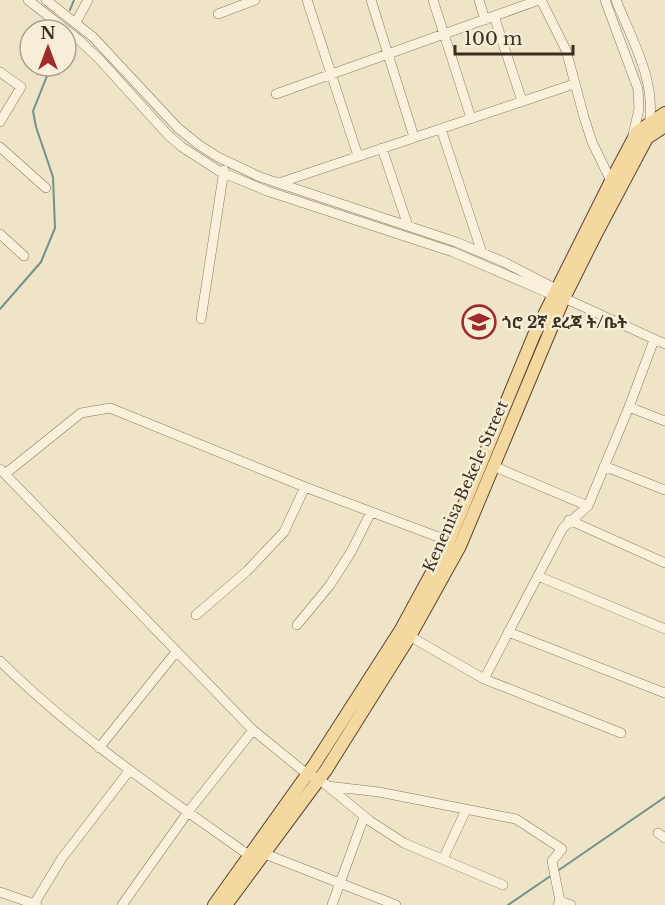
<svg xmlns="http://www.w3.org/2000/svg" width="665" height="905" font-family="'Libre Baskerville','Noto Sans Ethiopic',serif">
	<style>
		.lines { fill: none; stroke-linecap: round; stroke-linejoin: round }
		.stream { stroke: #6f938a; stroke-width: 2 }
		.minor-casing { stroke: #8d765c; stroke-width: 10 }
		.major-casing { stroke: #5b4430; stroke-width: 14 }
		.minor { stroke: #faf1dc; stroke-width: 9 }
		.major { stroke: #f3d9a0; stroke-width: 12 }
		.labels { text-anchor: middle; stroke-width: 5; stroke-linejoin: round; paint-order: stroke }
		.poi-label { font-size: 16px; font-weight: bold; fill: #3d2e20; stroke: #f7eed8; text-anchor: start }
		.street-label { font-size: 16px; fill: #3d2e20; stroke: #f7eed8 }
	</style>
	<rect width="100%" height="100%" fill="#f0e4c8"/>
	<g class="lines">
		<path class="stream" d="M70 10 74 0
			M0 309 41 262 55 228 53 177 36 127 33 111 51 66
			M556 872 665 797
			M508 905 552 875"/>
		<defs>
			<path id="minor" d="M28 0 79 40 100 60 168 135 182 147 219 171 267 191 453 252 553 295 564 298 665 344
				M46 0 93 37 178 128 199 145 218 157 260 177 456 242 504 262 556 289 560 294
				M307 0 358 156
				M371 0 414 137
				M433 0 471 118
				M479 0 485 20
				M541 0 566 50 584 117 592 142 611 181
				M605 0 638 89 639 109 633 135
				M616 0C632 40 657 82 649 126
				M218 14 255 0
				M494 16 522 101
				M76 22 88 0
				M0 72 21 87 0 122
				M276 94 539 0
				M441 129 482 253
				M0 147 46 188
				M382 148 408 226
				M279 183 574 84
				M0 234 24 256
				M201 319 224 170
				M629 407 665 421
				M493 466 588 506
				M604 466 665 490
				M0 469 253 730 307 774 319 779 370 821 404 843 503 885
				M5 474 81 413 110 408 305 487 449 541
				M569 520 665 563
				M538 576 665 629
				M196 615 247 571 284 532 305 487
				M297 625 330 585 351 552 371 512
				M508 632 665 693
				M406 634 484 679 621 733
				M0 661C76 736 164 795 250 856
				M484 679 563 528 588 506 629 407 654 340
				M99 748 176 652
				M327 786 379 792 516 819 562 849 552 861 560 901
				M658 833 665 838
				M265 854 396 905
				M443 859 466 810
				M0 892 37 905
				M34 904 62 858 129 771
				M122 905 188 812 253 730
				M332 905 364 817
				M558 905 560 901 571 905"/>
			<path id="major" d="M214 905 314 765 400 631 449 541 534 335 611 181 637 132 665 113
				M226 905 326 770 410 636 460 546 564 298 595 236 647 138 665 126"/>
		</defs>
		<use href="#minor" class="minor-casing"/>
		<use href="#major" class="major-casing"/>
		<use href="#minor" class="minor"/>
		<use href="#major" class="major"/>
	</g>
	<defs>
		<symbol id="school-ring" viewBox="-11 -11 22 22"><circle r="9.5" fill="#f7eed8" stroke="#9e2a2b" stroke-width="1.5"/><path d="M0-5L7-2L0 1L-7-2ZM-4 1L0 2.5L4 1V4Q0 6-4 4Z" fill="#9e2a2b"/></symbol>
	</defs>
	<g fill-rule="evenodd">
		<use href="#school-ring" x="460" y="303" width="38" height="38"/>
	</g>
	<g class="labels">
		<g class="poi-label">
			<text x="502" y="328">ጎሮ 2ኛ ደረጃ ት/ቤት</text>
		</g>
		<g class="street-label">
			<text transform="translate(465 486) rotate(-66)" y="6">Kenenisa Bekele Street</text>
		</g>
	</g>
	<g transform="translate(48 48)"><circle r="28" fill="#f7eed8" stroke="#ada18e" stroke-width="1.5"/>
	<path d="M0-4.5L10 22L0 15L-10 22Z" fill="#9e2a2b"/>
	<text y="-9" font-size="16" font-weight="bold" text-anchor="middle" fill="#3d2e20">N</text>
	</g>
	<path d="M455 45v9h118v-9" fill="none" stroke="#3d2e20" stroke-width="3"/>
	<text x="464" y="45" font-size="18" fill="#3d2e20" stroke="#f7eed8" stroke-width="4.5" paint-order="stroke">100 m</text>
</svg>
